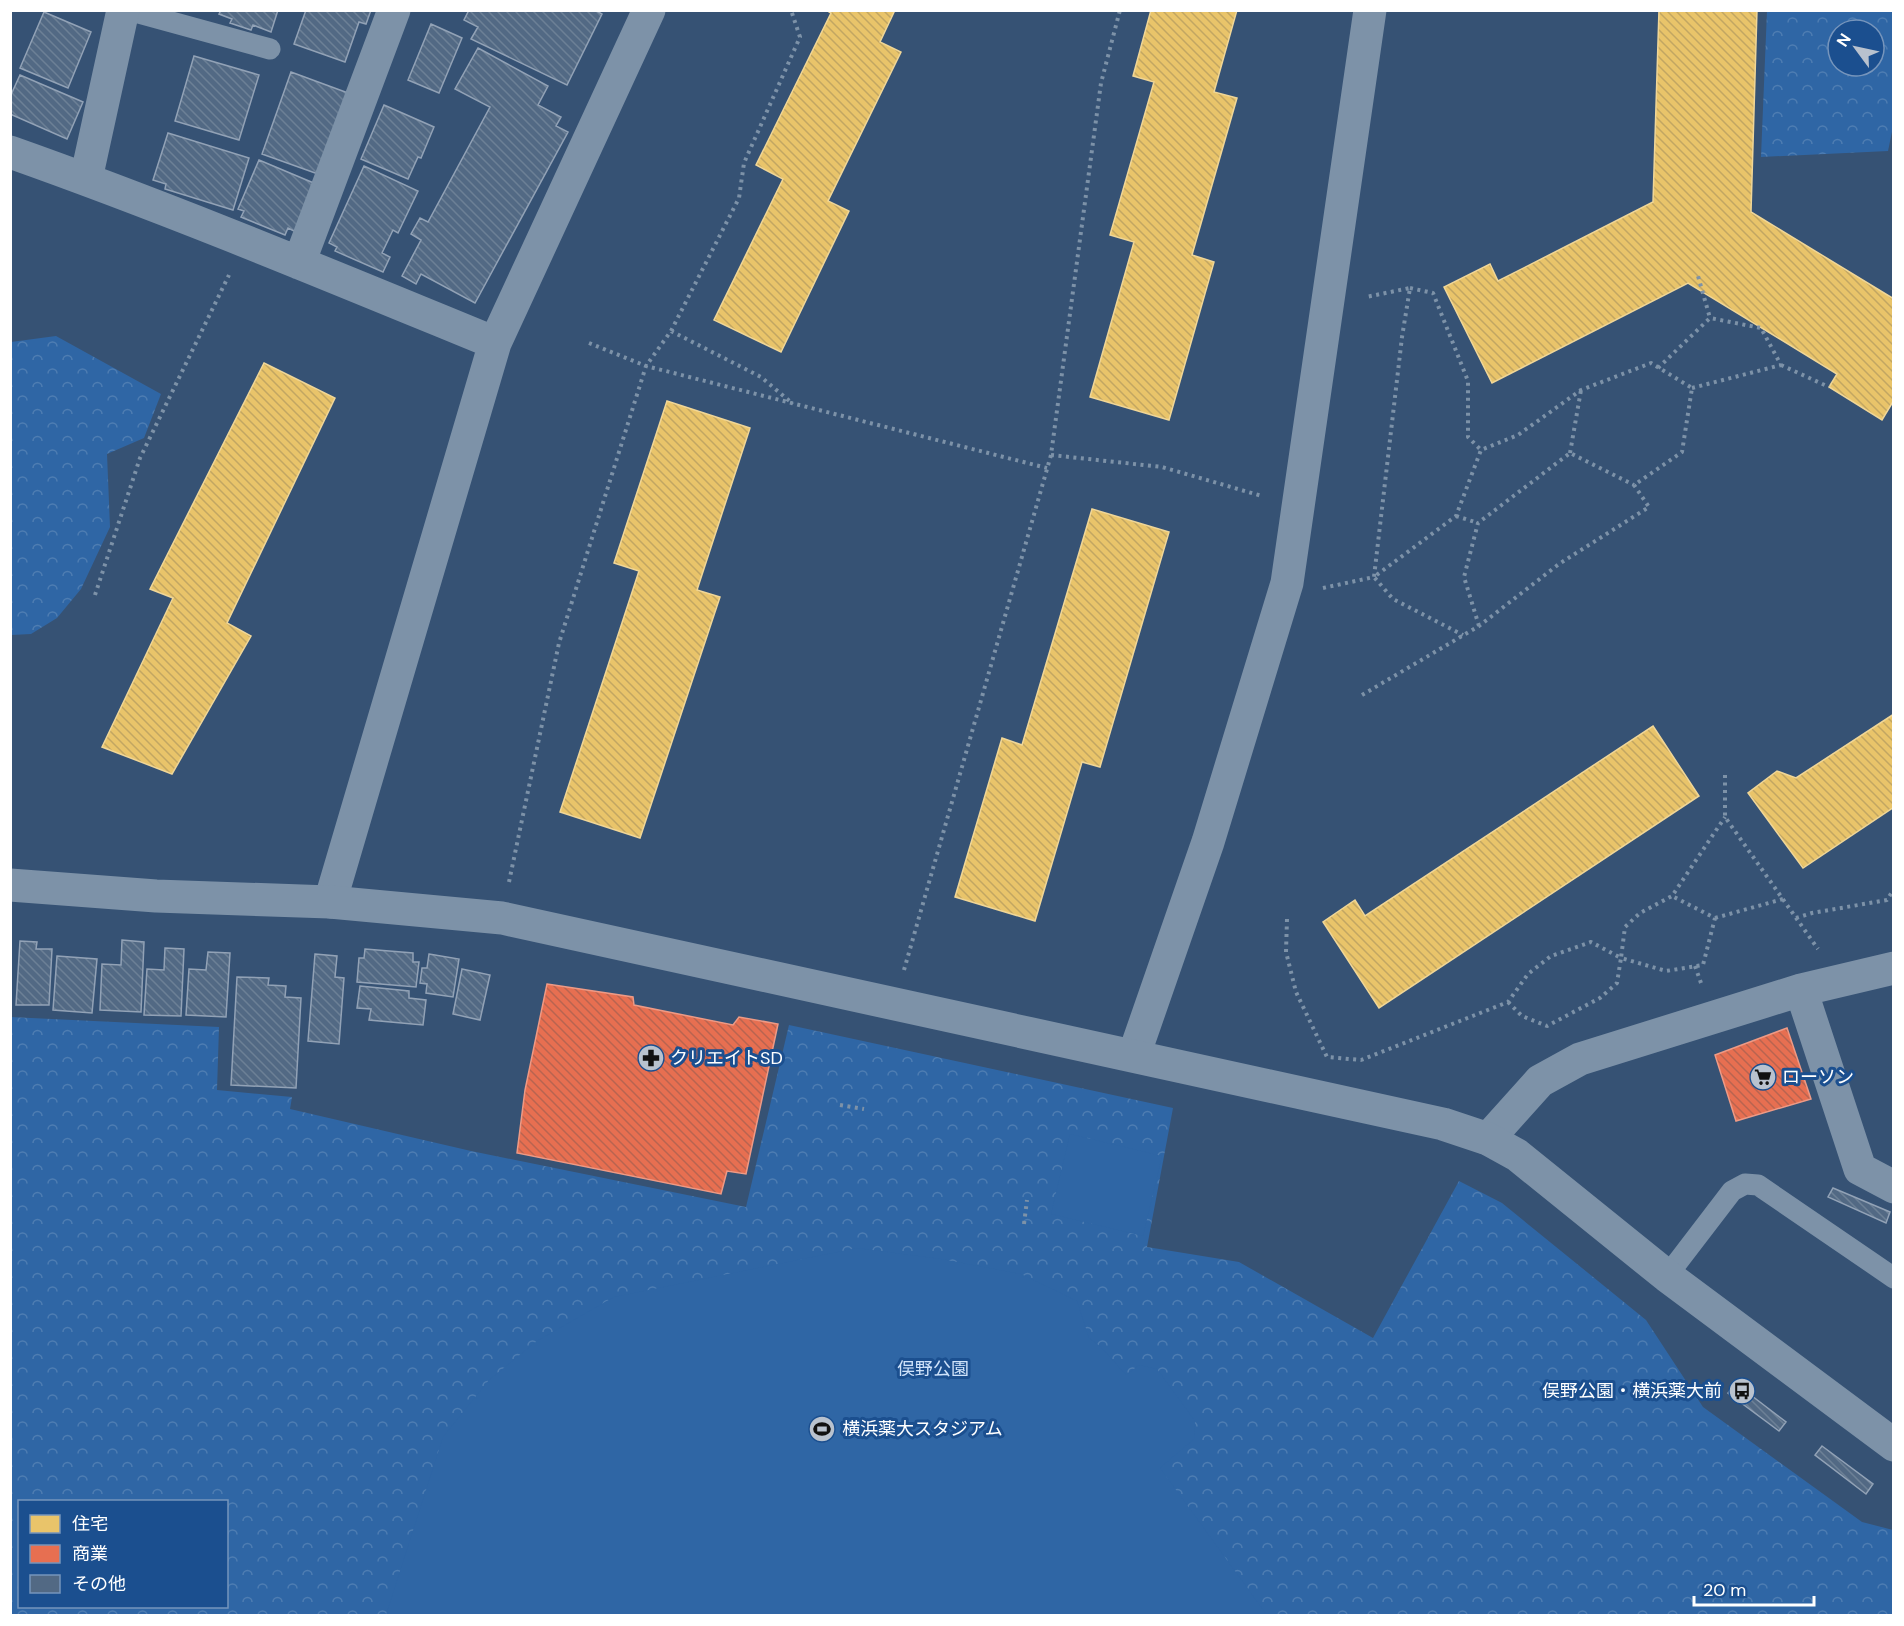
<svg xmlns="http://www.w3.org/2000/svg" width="1904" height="1626" font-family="'DM Sans','Noto Sans JP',sans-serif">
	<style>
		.forest { fill: url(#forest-crowns); fill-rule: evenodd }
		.pitch { fill: #2f66a5 }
		.homes { fill: url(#homes-back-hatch); stroke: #f0d697; stroke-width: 1.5 }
		.shops { fill: url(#shops-back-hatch); stroke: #ee9a85; stroke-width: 1.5 }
		.building { fill: url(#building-back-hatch); stroke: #92a2b6; stroke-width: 1.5 }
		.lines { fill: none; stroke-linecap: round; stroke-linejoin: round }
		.path { stroke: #7d92a8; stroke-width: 4; stroke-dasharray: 3 4.5; stroke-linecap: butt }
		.service { stroke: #7d92a8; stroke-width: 21 }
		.minor { stroke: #7d92a8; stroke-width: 33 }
		.tertiary { stroke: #7d92a8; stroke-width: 33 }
		.labels { text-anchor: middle; stroke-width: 6; stroke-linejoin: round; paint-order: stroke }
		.poi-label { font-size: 18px; fill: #fff; stroke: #1b4f8f; text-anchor: start }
		.park-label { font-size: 18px; fill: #cfe3fa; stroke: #1b4f8f }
	</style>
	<defs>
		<pattern id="forest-crowns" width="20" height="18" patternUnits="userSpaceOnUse" patternTransform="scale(1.5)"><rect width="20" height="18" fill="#2f66a5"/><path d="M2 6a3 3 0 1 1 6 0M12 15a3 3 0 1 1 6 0" fill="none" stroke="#4e7db2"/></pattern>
		<pattern id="homes-back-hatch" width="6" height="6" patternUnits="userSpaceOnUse" patternTransform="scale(1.5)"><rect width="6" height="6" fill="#e9c46a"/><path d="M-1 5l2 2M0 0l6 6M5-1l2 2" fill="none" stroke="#c2a662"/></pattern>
		<pattern id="shops-back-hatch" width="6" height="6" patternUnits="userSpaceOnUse" patternTransform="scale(1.5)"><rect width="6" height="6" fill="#e76f51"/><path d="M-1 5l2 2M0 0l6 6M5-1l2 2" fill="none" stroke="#b86450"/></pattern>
		<pattern id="building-back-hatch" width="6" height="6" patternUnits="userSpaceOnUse" patternTransform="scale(1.5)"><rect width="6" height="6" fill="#526984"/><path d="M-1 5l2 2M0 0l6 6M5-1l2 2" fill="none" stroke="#6c8096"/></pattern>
	</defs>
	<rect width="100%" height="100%" fill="#365274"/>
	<path class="forest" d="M1767 11H1893L1894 122 1888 151 1761 157ZM1838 30H1874V66H1838Z
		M56 336 161 394 144 438 107 454 110 527 81 589 57 618 31 634 11 635V342Z
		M10 1017 219 1027 217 1090 292 1097 290 1109 471 1151 746 1207 789 1025 1173 1108 1147 1247 1239 1262 1373 1338 1459 1181 1502 1203 1646 1320 1703 1407 1862 1522 1893 1530V1615H11ZM20 1502H226V1606H20Z"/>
	<path class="pitch" d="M1070 1134 1162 1156 1143 1236 1051 1214Z
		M857 1248 941 1259 1021 1274 1077 1301 1089 1338 1101 1347 1126 1375 1139 1365 1157 1369 1195 1421 1194 1439 1160 1468 1267 1615H386L443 1437 489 1380 537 1341 614 1297Z"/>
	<path class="homes" d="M826 10H895L880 42 901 52 828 201 849 211 781 352 714 320 783 179 756 165 831 13Z
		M1151 10H1237L1214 92 1237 98 1192 255 1214 262 1169 420 1090 397 1134 242 1110 235 1154 82 1133 76Z
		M1659 10H1757L1751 212 1894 299V400L1882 420 1829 387 1837 374 1688 283 1492 383 1444 287 1490 264 1498 281 1653 202Z
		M264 363 335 398 227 623 251 636 172 774 102 747 173 598 150 589Z
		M667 401 750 428 697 590 720 597 640 838 560 812 639 571 614 563Z
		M1092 509 1169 532 1100 767 1082 762 1035 921 955 897 1002 738 1022 745Z
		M1894 714V807L1803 868 1748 793 1777 771 1796 778Z
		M1653 726 1699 796 1379 1008 1323 922 1355 900 1365 916Z"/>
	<path class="shops" d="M547 984 633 997 634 1005 733 1025 739 1017 778 1024 746 1174 727 1171 721 1194 517 1153 525 1090Z
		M1787 1028 1811 1099 1736 1121 1715 1055Z"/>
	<path class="building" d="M221 10H278L271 32 253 25 251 30 230 23 232 19 219 14Z
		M306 10H371L366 24 359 22 345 62 294 44Z
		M469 10H595L602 14 567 85 471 39 478 27 464 20Z
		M44 12 91 32 68 88 20 68Z
		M431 24 462 38 439 93 408 80Z
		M478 48 548 86 538 105 561 117 556 126 568 132 475 303 421 274 416 284 402 276 421 240 411 234 420 218 428 222 490 107 455 89Z
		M194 56 259 75 239 140 175 121Z
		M291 72 348 93 318 174 262 154Z
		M20 75 83 102 67 139 10 114V97Z
		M384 105 434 127 421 158 418 157 408 179 361 159Z
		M168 133 249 158 233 210 165 189 166 184 153 180Z
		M259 160 316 184 296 232 288 228 285 235 241 217 244 211 238 209Z
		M364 166 418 191 398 233 393 230 382 253 390 257 383 272 335 251 337 247 329 243Z
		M122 940 144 942 141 1012 100 1010 102 964 121 965Z
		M20 941 37 942 36 949H52L49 1005H16Z
		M165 948 184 949 181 1016 144 1015 147 969 164 970Z
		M365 949 413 953V962H419L416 987 357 982 359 958H364Z
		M208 952 230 953 226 1017 186 1015 189 969 206 970Z
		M315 954 337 956 335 977 344 978 339 1044 308 1041Z
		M429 954 459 959 453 997 426 993 427 984 420 983 422 968H427Z
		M57 956 97 959 92 1013 53 1010Z
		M462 969 490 975 480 1020 453 1014Z
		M237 977 269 978 268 985 286 986 285 997 301 998 296 1088 231 1085Z
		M360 986 409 991V998L426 1000 423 1025 369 1020 371 1009 357 1008Z
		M1833 1188 1890 1212 1886 1223 1828 1197Z
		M1735 1383 1786 1422 1779 1431 1728 1393Z
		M1822 1446 1873 1484 1866 1494 1815 1455Z"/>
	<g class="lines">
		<path class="path" d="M1410 288 1433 293 1468 381V437L1481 450
			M671 331 761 377 793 404
			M589 343 646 366 1047 468
			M1781 365 1829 387
			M1658 368 1710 318 1698 276
			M1692 388 1781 365 1761 328 1710 318
			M1570 453 1581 390
			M1051 455 1162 467 1262 496
			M1456 516 1478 523
			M1323 588 1374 577 1402 337 1410 288 1366 297
			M95 595 140 458 229 275
			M1479 626 1464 577 1478 523 1570 453 1634 485
			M1362 695 1479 626 1559 564 1649 507 1634 485 1682 452 1692 388 1651 363 1581 390 1518 435 1481 450 1456 516 1374 577 1393 599 1463 635
			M1725 775V817L1818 949
			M509 882 559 643 646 366 671 331 739 198 744 163 800 37 791 10
			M1715 918 1783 899
			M1796 918 1812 913 1887 900 1894 889
			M1287 919 1286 952 1296 992 1327 1057 1361 1060 1508 1002 1528 974 1551 956 1591 942 1621 958 1625 927 1640 913 1672 896 1725 817
			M1695 966 1701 983
			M904 970 1051 455 1101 83 1120 10
			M1508 1002 1522 1016 1547 1026 1600 998 1617 983 1621 958 1666 971 1703 965 1715 918 1672 896
			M840 1105 864 1109
			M1024 1224 1027 1200"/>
		<path class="service" d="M128 10 270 49
			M1667 1276 1732 1191 1745 1184 1758 1185 1894 1278"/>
		<path class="minor" d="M10 152C174 210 334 277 495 343
			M86 179 123 10
			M299 263 394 10
			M330 902 495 343 649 10
			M1801 990 1860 1169 1894 1187
			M1134 1055 1208 842 1287 583 1370 10
			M1488 1139 1540 1081 1580 1059 1801 990 1894 968"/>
		<path class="tertiary" d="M10 885 156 896 330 902 502 918 1443 1124 1488 1139 1517 1155 1667 1276 1894 1445"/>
	</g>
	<defs>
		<symbol id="pharmacy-disc" viewBox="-11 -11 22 22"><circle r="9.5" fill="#b9c2ce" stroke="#1b4f8f"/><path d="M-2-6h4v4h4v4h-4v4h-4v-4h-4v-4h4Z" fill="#111"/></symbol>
		<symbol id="supermarket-disc" viewBox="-11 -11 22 22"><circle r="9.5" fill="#b9c2ce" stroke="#1b4f8f"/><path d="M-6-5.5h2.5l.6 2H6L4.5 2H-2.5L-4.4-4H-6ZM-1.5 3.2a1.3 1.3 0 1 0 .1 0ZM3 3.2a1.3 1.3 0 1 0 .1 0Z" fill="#111"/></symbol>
		<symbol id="bus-disc" viewBox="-11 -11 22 22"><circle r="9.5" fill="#b9c2ce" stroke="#1b4f8f"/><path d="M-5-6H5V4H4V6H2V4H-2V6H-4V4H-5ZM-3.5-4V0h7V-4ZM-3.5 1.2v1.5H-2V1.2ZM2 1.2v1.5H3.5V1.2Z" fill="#111"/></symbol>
		<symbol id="stadium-disc" viewBox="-11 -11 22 22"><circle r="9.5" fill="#b9c2ce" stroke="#1b4f8f"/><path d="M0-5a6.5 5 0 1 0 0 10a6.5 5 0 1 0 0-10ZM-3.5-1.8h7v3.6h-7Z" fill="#111"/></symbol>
	</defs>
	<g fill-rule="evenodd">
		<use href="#pharmacy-disc" x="636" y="1043" width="30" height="30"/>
		<use href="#supermarket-disc" x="1748" y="1062" width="30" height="30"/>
		<use href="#bus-disc" x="1727" y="1376" width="30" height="30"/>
		<use href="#stadium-disc" x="807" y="1414" width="30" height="30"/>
	</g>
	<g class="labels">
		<g class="poi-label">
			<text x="670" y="1064">クリエイトSD</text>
			<text x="1782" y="1083">ローソン</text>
			<text x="1722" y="1397" text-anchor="end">俣野公園・横浜薬大前</text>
			<text x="842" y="1435">横浜薬大スタジアム</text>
		</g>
		<g class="park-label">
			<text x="933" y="1375">俣野公園</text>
		</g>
	</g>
	<rect width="1904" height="1626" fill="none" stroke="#ffffff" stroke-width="24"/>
	<rect x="18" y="1500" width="210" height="108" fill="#1b4f8f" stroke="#7695bc" stroke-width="1.5"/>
	<rect x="30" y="1515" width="30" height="18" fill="#e9c46a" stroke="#7695bc" stroke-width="1.5"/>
	<text x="72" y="1530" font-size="18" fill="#ffffff">住宅</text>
	<rect x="30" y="1545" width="30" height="18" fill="#e76f51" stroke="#7695bc" stroke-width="1.5"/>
	<text x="72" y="1560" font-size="18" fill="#ffffff">商業</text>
	<rect x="30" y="1575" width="30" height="18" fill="#526984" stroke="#7695bc" stroke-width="1.5"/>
	<text x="72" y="1590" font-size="18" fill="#ffffff">その他</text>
	<g transform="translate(1856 48) rotate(303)"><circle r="28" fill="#1b4f8f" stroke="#7695bc" stroke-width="1.5"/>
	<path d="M0-4.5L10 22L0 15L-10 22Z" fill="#b9c2ce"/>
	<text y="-9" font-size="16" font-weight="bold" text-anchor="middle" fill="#ffffff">N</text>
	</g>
	<path d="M1694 1596v9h120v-9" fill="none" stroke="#ffffff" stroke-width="3"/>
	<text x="1703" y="1596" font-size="18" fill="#ffffff" stroke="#1b4f8f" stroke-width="4.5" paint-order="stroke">20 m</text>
</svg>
